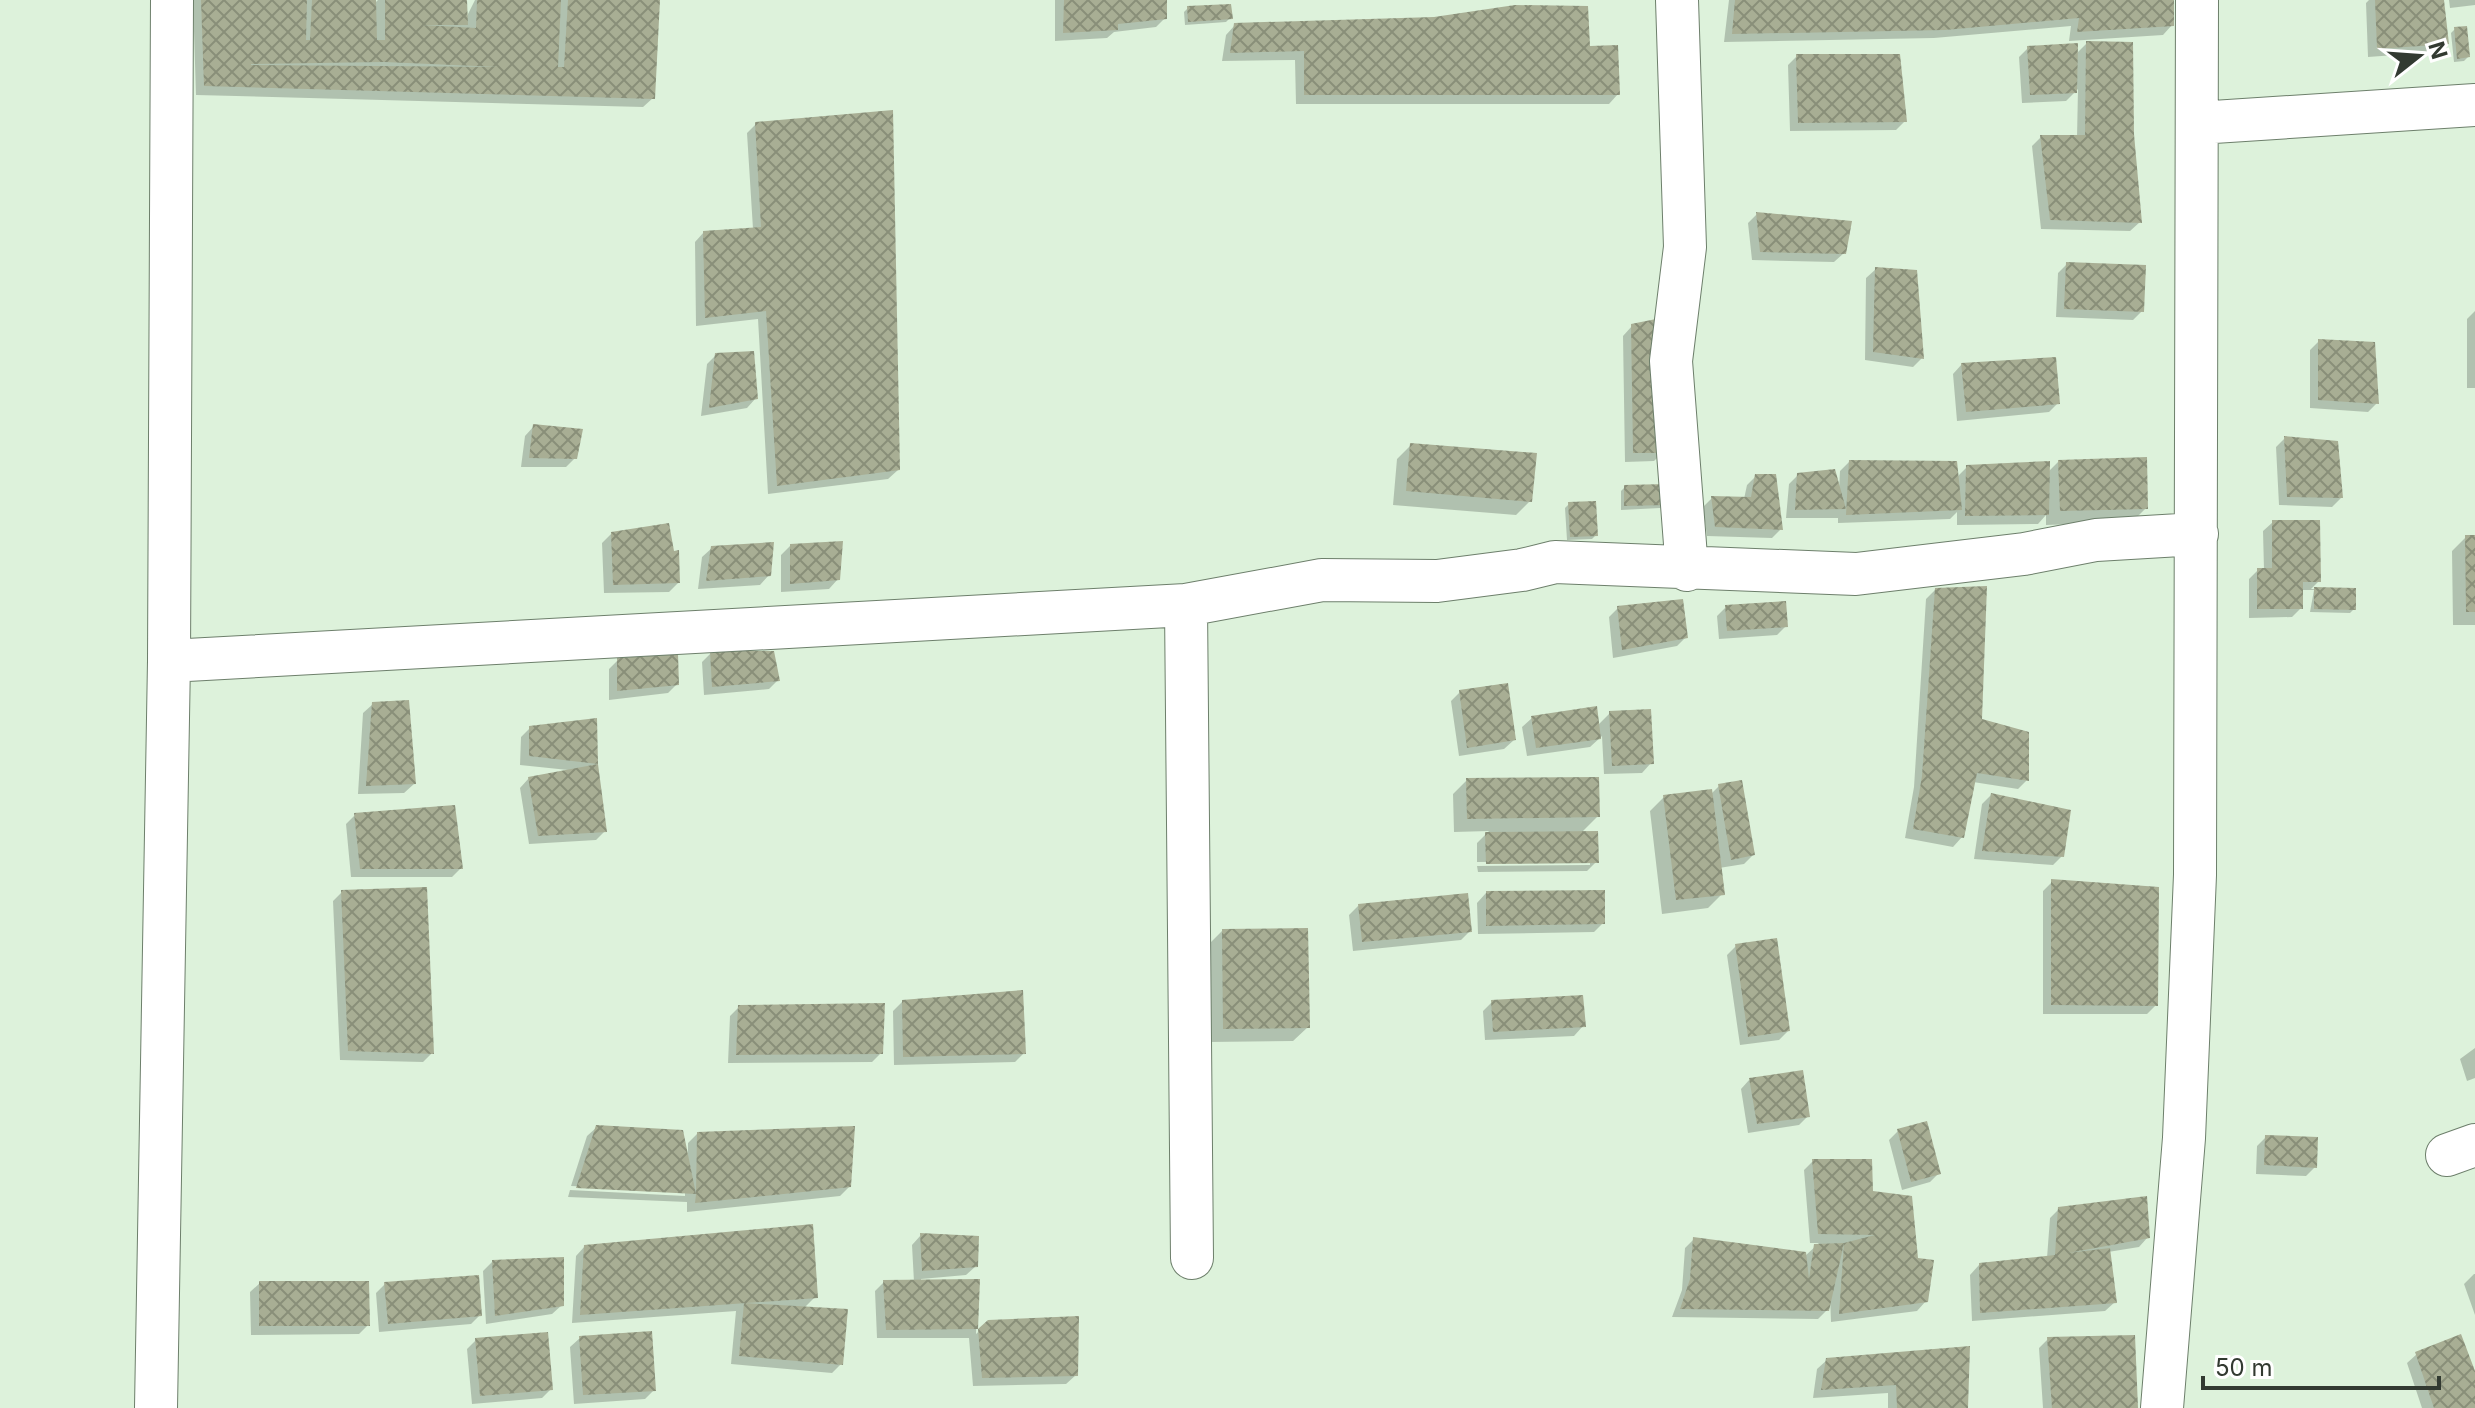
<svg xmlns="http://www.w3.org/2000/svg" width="2475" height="1408" font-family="Inter,sans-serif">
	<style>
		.shadow { fill: #0003 }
		.building { fill: url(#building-cross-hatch); fill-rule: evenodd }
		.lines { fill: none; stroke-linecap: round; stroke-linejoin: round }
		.minor-casing { stroke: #6d7f6b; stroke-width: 44 }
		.minor { stroke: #fff; stroke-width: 42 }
	</style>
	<defs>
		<pattern id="building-cross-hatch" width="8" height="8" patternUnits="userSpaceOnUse" patternTransform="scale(2)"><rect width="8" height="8" fill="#a8ae94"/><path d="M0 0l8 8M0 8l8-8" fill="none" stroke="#898f79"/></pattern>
	</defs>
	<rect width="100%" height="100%" fill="#ddf2db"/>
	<path class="shadow" d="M193 0H374V4L378 0H465L466 18 475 0H658L653 98 643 107 196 95Z
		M1055 0H1165V18L1156 27 1114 32 1107 38 1055 41Z
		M1729 0H2172V25L2163 35 2069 41 2071 26 1934 38 1724 42Z
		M2369 0H2442L2447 43 2437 52 2368 57 2366 3Z
		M2449 0H2475V5L2450 8Z
		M1188 8 1230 18 1226 22 1185 25 1184 12Z
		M1235 25 1588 48 1618 94 1609 104H1296L1295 60 1222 61 1226 35Z
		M2455 29 2468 57 2464 61 2454 62 2451 33Z
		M2088 42 2140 222 2130 231 2041 229 2032 146 2041 137H2077L2078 89 2066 101 2022 103 2019 57 2028 48 2076 54Z
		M1797 56 1905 121 1896 130 1790 131 1788 65Z
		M756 124 898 470 888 479 768 494 758 319 696 326 695 242 704 232 753 229 747 133Z
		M1757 214 1844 253 1834 262 1752 260 1748 223Z
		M2067 264 2142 311 2133 320 2056 317 2058 273Z
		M1876 269 1922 358 1913 367 1865 360 1866 278Z
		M2475 311V388H2467V319Z
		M1632 326 1663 452 1654 461 1625 462 1623 336Z
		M2319 341 2377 403 2368 412 2310 408V350Z
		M716 355 756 398 747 408 701 416 707 364Z
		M1962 364 2058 403 2049 412 1957 421 1953 374Z
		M534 426 575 458 566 467H521L525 436Z
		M2285 438 2341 498 2332 507 2279 505 2276 447Z
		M1411 445 1530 501 1516 515 1393 505 1397 459Z
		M1849 462 1957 477 1967 467 2047 473 2058 462 2146 508 2132 522 2046 525V515L2038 524 1957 525V512L1950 519 1838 523V518H1786L1789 484 1798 475 1839 489 1840 471Z
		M1756 476 1781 529 1772 538 1707 536 1703 507 1712 498 1744 499 1747 485Z
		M1625 487 1664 504 1660 508 1621 510V491Z
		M1569 504 1596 535 1592 539 1567 540 1565 508Z
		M2273 522 2319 581 2311 589 2354 590V609L2350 613 2310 612 2314 590H2301V608L2292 617 2249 618V579L2258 570H2264L2263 531Z
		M612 533 678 583 669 592 604 593 602 543Z
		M2466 537H2475V625H2453L2452 551Z
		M790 546 838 579 829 589 781 592V555Z
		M712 548 769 575 760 585 698 589 702 557Z
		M1935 590 1980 721 2027 780 2018 789 1973 782 1962 837 1953 847 1905 838 1914 787 1926 599Z
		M1726 607 1786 626 1777 635 1719 639 1717 616Z
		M1618 608 1686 637 1677 646 1613 658 1609 617Z
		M711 653 778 680 769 689 704 695 702 662Z
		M618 660 677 684 668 693 609 700V669Z
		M1460 692 1514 740 1504 749 1459 756 1451 701Z
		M373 704 414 784 404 793 358 794 363 713Z
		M1610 713 1651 763 1642 773 1604 774 1602 736 1590 747 1527 756 1522 727 1532 718 1598 725Z
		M595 721 596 764 605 831 596 840 529 844 520 788 529 778 568 770 520 765 521 737 530 728Z
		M1467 780 1598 816 1581 833 1596 862 1587 871 1478 872 1477 866 1590 865V861L1477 862V843L1489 831 1454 832 1453 794Z
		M1719 786 1753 855 1744 864 1719 868 1722 894 1708 908 1662 914 1650 811 1664 797 1710 795Z
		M1991 795 2062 856 2053 865 1974 859 1982 804Z
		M355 815 461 868 452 877H351L346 824Z
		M2052 882 2156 1005 2147 1014H2043V891Z
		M342 892 432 1053 423 1062 340 1060 333 901Z
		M1486 893 1603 923 1594 932 1478 934 1477 903Z
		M1358 906 1470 931 1461 940 1353 951 1349 915Z
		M1222 931 1308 1027 1293 1041 1209 1042 1208 945Z
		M1736 946 1788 1031 1779 1040 1740 1045 1727 955Z
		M902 1002 1024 1053 1015 1062 894 1065 893 1011Z
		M1492 1002 1583 1026 1574 1036 1485 1040 1483 1011Z
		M739 1007 881 1053 872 1062 728 1063 730 1016Z
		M2475 1048V1078L2467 1081 2460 1059Z
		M1750 1079 1808 1116 1799 1125 1748 1133 1741 1089Z
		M597 1127 688 1156V1143L697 1134 850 1186 840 1196 687 1212V1202L568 1197 570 1190 685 1196V1191L571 1186 587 1136Z
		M1898 1131 1939 1173 1930 1182 1902 1190 1889 1140Z
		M2266 1137 2315 1167 2306 1176 2256 1174 2257 1146Z
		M1813 1161 1871 1193 1917 1260 1926 1301 1917 1311 1831 1322 1830 1296 1827 1310 1818 1319 1672 1317 1682 1290 1685 1248 1694 1239 1804 1257 1819 1243H1810L1804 1170Z
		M2059 1209 2148 1237 2139 1247 2108 1252 2115 1302 2105 1311 1972 1321 1970 1275 1979 1265 2047 1258 2050 1218Z
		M921 1235 976 1266 966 1275 921 1279V1282H978L976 1334 989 1322 1076 1375 1066 1384 973 1386 969 1338H877L875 1291 884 1282H914L912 1245Z
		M585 1246 815 1297 804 1308 841 1364 832 1373 731 1364 736 1311 572 1323 576 1256Z
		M492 1262 562 1305 552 1314 486 1324 483 1271Z
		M2474 1274H2475V1315L2464 1284Z
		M260 1283 368 1325 359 1334 251 1335 250 1292Z
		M385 1284 480 1315 471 1324 379 1332 376 1293Z
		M580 1338 654 1390 645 1399 574 1404 570 1347Z
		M2048 1339 2136 1408H2043L2039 1348Z
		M476 1340 551 1389 542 1398 472 1404 467 1349Z
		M2417 1354 2475 1377V1408H2422L2407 1363Z
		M1827 1360 1967 1408H1888V1393L1813 1398 1817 1369Z"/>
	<path class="building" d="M201 0H307L306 40H310L312 0H376L377 40H385V0H467L468 25H422L476 28 477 0H561L558 67H564L568 0H660L655 99 204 86ZM384 62 499 67 251 65V64Z
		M1064 0H1167V19L1118 24V30L1063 33Z
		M1735 0H2174V26L2077 32 2079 18 1945 30 1732 34Z
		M2375 0H2444L2449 44 2377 49Z
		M1231 4 1233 19 1188 22 1187 6Z
		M1515 5 1588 6 1590 46 1618 45 1620 95H1304V51L1230 53 1234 23 1434 17Z
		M2467 26 2470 57 2457 59 2454 27Z
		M2086 41 2133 42 2134 134 2142 223 2050 220 2040 135H2085Z
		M2078 43 2077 93 2030 95 2027 46Z
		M1796 54H1900L1907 122 1798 123Z
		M893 110 900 470 777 486 766 311 705 318 703 231 761 227 755 122Z
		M1756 212 1852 221 1846 254 1760 252Z
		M2066 262 2146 265 2144 312 2064 309Z
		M1875 267 1917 270 1924 359 1873 352Z
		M1661 318 1665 453H1633L1631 324Z
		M2318 339 2375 342 2379 404 2318 400Z
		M754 351 758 399 709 408 715 353Z
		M2056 357 2060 404 1966 412 1961 363Z
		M533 424 583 429 577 459 529 458Z
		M2284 436 2338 441 2343 498 2287 497Z
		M1410 443 1537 453 1532 502 1406 491Z
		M2147 457 2148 509 2060 511 2058 460Z
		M1849 460 1957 461 1962 510 1846 515Z
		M2050 461 2049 515 1965 516 1966 465Z
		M1835 469 1846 509 1795 510 1797 473Z
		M1755 474H1776L1783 530 1715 527 1711 496 1751 497Z
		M1666 484V505L1624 506V485Z
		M1596 501 1598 536 1570 537 1568 502Z
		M2272 520H2320L2321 582H2303V609H2257V568H2272Z
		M669 523 674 551 679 550 680 583 613 585 611 532Z
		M2465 535H2475V612H2466Z
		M843 541 840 580 790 584V544Z
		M774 542 771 576 706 581 711 546Z
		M1987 586 1982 719 2029 732V781L1977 773 1964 838 1913 829 1922 776 1935 588Z
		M2314 587 2356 588V610L2314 609Z
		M1683 599 1688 638 1622 650 1617 606Z
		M1786 601 1788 627 1727 631 1725 605Z
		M710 651H774L780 681 712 687Z
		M678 654 679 685 617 691V658Z
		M1508 683 1516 740 1467 748 1459 690Z
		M409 700 416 784 366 786 372 702Z
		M1597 706 1601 739 1536 748 1531 716Z
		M1651 709 1654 764 1612 766 1609 711Z
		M597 718 598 764 529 756V726Z
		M598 764 607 832 538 836 528 777Z
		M1599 777 1600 817 1467 819 1466 778Z
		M1742 780 1755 855 1731 860 1718 784Z
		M1712 789 1725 895 1676 900 1663 795Z
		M1991 793 2071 810 2064 857 1982 851Z
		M455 805 463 869H360L354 813Z
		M1598 831 1599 863 1486 864 1485 832Z
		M2051 879 2159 887 2158 1006 2051 1005Z
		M427 887 434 1054 348 1051 341 890Z
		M1605 890V924L1486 926V891Z
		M1468 893 1472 932 1362 942 1358 904Z
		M1308 928 1310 1028 1223 1029 1222 929Z
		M1777 938 1790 1031 1748 1037 1735 944Z
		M1023 990 1026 1054 903 1057 902 1000Z
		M1583 995 1586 1027 1493 1032 1491 1000Z
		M885 1003 883 1054 736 1055 738 1005Z
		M1803 1070 1810 1117 1757 1124 1749 1078Z
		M1927 1121 1941 1174 1911 1182 1897 1129Z
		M596 1125 683 1130 696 1194 697 1132 855 1126 851 1187 695 1203 696 1194 576 1188Z
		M2265 1135 2318 1137 2317 1168 2264 1165Z
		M1812 1159H1872L1873 1191 1912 1196 1918 1258 1934 1260 1928 1302 1839 1314 1844 1243 1875 1235 1818 1234Z
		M2147 1196 2150 1238 2068 1253 2110 1248 2117 1303 1980 1313 1979 1263 2055 1255 2058 1207Z
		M813 1224 818 1298 580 1315 584 1245Z
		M920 1233 979 1236 978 1267 922 1271Z
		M1693 1237 1806 1252 1809 1279 1814 1244 1844 1243 1829 1311 1680 1309 1690 1279Z
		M564 1257V1306L495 1316 492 1260Z
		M479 1275 482 1316 388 1324 384 1282Z
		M980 1279 978 1329 988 1320 1079 1316 1078 1376 982 1378 978 1329 886 1330 883 1280Z
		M259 1281H369L370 1326H259Z
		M744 1303 848 1309 843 1365 739 1356Z
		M652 1331 656 1391 583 1395 579 1336Z
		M548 1332 553 1390 480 1396 475 1338Z
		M2461 1334 2475 1371V1408H2434L2415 1352Z
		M2135 1335 2138 1408H2052L2047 1337Z
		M1970 1346 1968 1408H1897L1896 1385 1821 1390 1826 1358Z"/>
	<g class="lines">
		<defs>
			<path id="minor" d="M1677 0 1685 247 1671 361 1687 570
				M2198 123 2475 105
				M1186 605 1192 1258
				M169 661 1186 605 1322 580 1437 581 1522 570 1555 562 1856 574 2024 554 2096 540 2197 534
				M2447 1155 2475 1145
				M156 1408 169 661 172 0
				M2162 1408 2184 1138 2195 875 2197 0"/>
		</defs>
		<use href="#minor" class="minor-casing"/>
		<use href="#minor" class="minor"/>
	</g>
	<g transform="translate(2419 56) rotate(73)" stroke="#ffffff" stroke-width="6" paint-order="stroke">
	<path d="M0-6L14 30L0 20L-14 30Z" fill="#323a31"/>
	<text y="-12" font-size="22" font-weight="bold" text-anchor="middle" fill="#323a31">N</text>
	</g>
	<path d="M2203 1376v12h236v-12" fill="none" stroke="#323a31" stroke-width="4"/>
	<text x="2215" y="1376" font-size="24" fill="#323a31" stroke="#ffffff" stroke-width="6" paint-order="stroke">50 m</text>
</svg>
